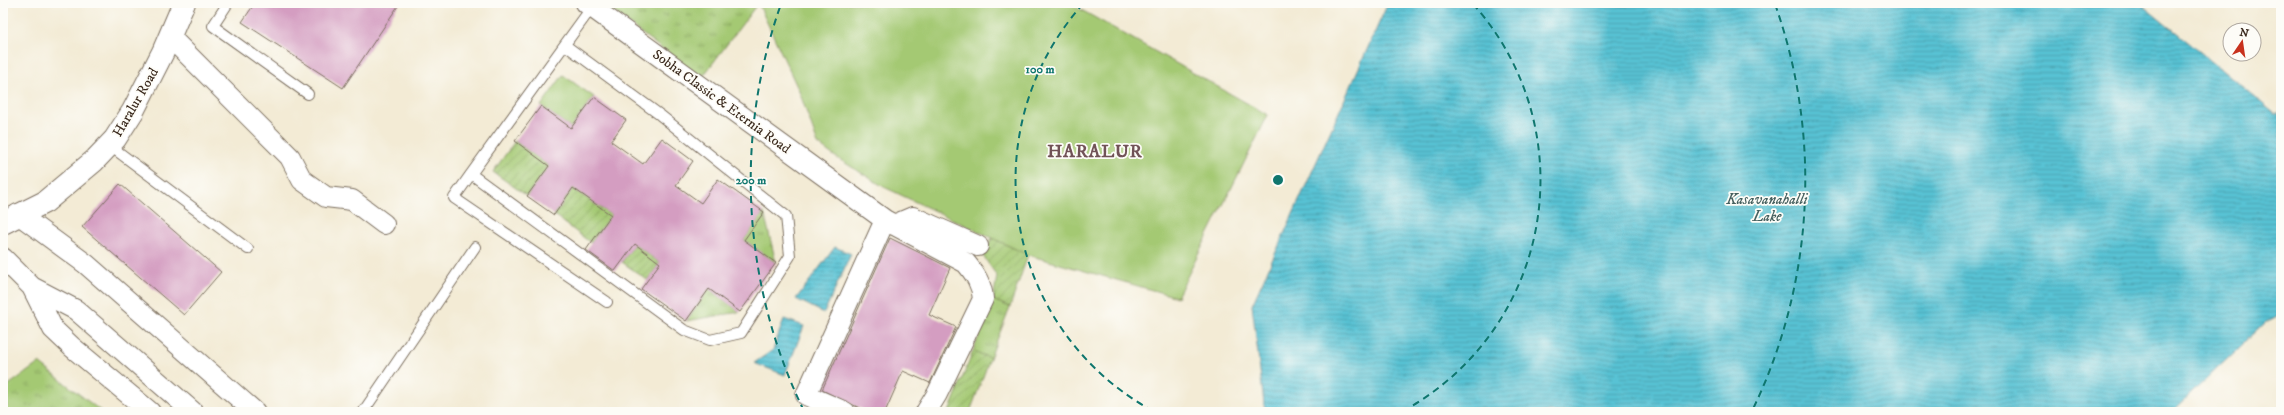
<svg xmlns="http://www.w3.org/2000/svg" width="2284" height="415" font-family="'IM FELL DW Pica',serif">
	<style>
		.grass { fill: #a4c973; stroke: #707a48 }
		.park { fill: url(#park-tufts); stroke: #707a48 }
		.garden { fill: url(#garden-furrows); stroke: #707a48 }
		.water { fill: url(#water-rules); stroke: #4a7679 }
		.building { fill: #d49dc1 }
		.lines { fill: none; stroke-linecap: round; stroke-linejoin: round }
		.service-casing { stroke: #7b6e5e; stroke-width: 12 }
		.minor-casing { stroke: #7b6e5e; stroke-width: 22 }
		.tertiary-casing { stroke: #7b6e5e; stroke-width: 24 }
		.service { stroke: #fff; stroke-width: 10 }
		.minor { stroke: #fff; stroke-width: 20 }
		.tertiary { stroke: #fff; stroke-width: 22 }
		.ring { fill: none; stroke: #0f766e; stroke-width: 2; stroke-dasharray: 7 5 }
		.labels { text-anchor: middle; stroke-width: 3.5; stroke-linejoin: round; paint-order: stroke }
		.street-label { font-size: 14px; fill: #3b2a1e; stroke: #fdfcf7 }
		.water-label { font-size: 15px; font-style: italic; fill: #455f5e; stroke: #fdfcf7 }
		.district-label { font-size: 18px; font-weight: bold; letter-spacing: 1px; fill: #715257; stroke: #fdfcf7 }
		.centre { fill: #0f766e; stroke: #fdfcf7; stroke-width: 2 }
		.ring-label { font-size: 12px; text-anchor: middle; font-weight: bold; fill: #0f766e; stroke: #fdfcf7; stroke-width: 3.5; stroke-linejoin: round; paint-order: stroke }
	</style>
	<defs>
		<pattern id="park-tufts" width="24" height="20" patternUnits="userSpaceOnUse"><rect width="24" height="20" fill="#a4c973"/><path d="M3 7l-1-3M5 7V3M7 7l1-3M15 17l-1-3M17 17v-4M19 17l1-3" fill="none" stroke="#87a35e"/></pattern>
		<pattern id="garden-furrows" width="10" height="10" patternUnits="userSpaceOnUse"><rect width="10" height="10" fill="#a4c973"/><path d="M-1 1l2-2M0 10L10 0M9 11l2-2" fill="none" stroke="#87a35e"/></pattern>
		<pattern id="water-rules" width="6" height="5" patternUnits="userSpaceOnUse"><rect width="6" height="5" fill="#58c2d4"/><path d="M0 2.5h6" fill="none" stroke="#4a9eab"/></pattern>
	</defs>
	<rect width="100%" height="100%" fill="#fdfcf7"/>
	<filter id="ink" filterUnits="userSpaceOnUse"><feTurbulence type="fractalNoise" baseFrequency=".025" numOctaves="2"/><feDisplacementMap in="SourceGraphic" scale="8" xChannelSelector="R" yChannelSelector="G"/><feConvolveMatrix kernelMatrix="1 2 1 2 8 2 1 2 1" color-interpolation-filters="sRGB"/></filter>
	<filter id="wash" filterUnits="userSpaceOnUse"><feTurbulence type="fractalNoise" baseFrequency=".012" numOctaves="4" result="noise"/><feDisplacementMap in="SourceGraphic" scale="16" xChannelSelector="R" yChannelSelector="G"/><feGaussianBlur stdDeviation="0.9" result="paint"/><feColorMatrix in="noise" values="0 0 0 0 0 0 0 0 0 0 0 0 0 0 0 0 0 1.4 0 .05"/><feComposite in="paint" operator="in"/></filter>
	<g filter="url(#wash)">
		<rect width="100%" height="100%" fill="#f3ebd5"/>
		<path class="grass" d="M758 3H1069L1268 115 1177 297 1028 255 884 187 834 156 818 144 799 91Z
			M563 75 594 97 571 128 541 106Z"/>
		<path class="park" d="M602 3H758L701 79Z
			M764 212 776 263 744 240Z
			M709 289 740 312 686 321Z
			M993 300 1010 307 990 358 973 351Z
			M39 363 102 412H3V389Z"/>
		<path class="garden" d="M515 141 549 166 527 196 493 172Z
			M573 188 611 215 591 243 554 215Z
			M992 238 1028 255 1010 307 993 300 997 276 983 256Z
			M635 244 660 263 647 280 622 262Z
			M973 351 990 358 970 412H949Z"/>
		<path class="water" d="M1388 3H2141L2275 114H2281V314L2266 322 2172 412H1265L1252 305Z
			M835 247 851 254 824 313 796 299Z
			M784 319 804 326 785 375 754 363 773 350Z"/>
		<g id="blocks">
			<path class="building" d="M255 3H400L343 88 242 22Z
				M594 97 626 120 611 141 643 164 662 138 693 161 676 185 701 203 718 179 764 212 744 240 776 263 740 312 709 289 686 321 641 289 660 263 635 244 615 271 586 250 611 215 573 188 554 215 527 196 549 166 515 141 541 106 571 128Z
				M120 184 221 272 184 315 82 227Z
				M890 238 950 268 929 315 956 327 930 383 903 371 885 412H868L822 390Z"/>
		</g>
	</g>
	<g filter="url(#ink)">
		<use href="#blocks" fill-opacity="0" stroke="#7b6e5e" stroke-width="1"/>
		<g class="lines">
			<defs>
				<path id="service" d="M228 3 213 26 308 94
					M565 45 660 115 786 216 790 256 741 333 710 340 684 330 471 174 592 7
					M109 145 248 249
					M471 174 454 198 607 302
					M363 412 475 247"/>
				<path id="minor" d="M586 3 885 220
					M170 37 290 157 302 180 326 197 352 200 384 224
					M18 214 86 264 255 412
					M894 225 913 217 978 246
					M3 258 32 287 76 310 193 412
					M32 287 53 329 72 347 150 412
					M845 412 806 395 885 220 966 263C975 274 982 284 983 299L937 394 926 412"/>
				<path id="tertiary" d="M3 223 45 202 94 161 115 139 133 111 163 52 184 3"/>
			</defs>
			<use href="#service" class="service-casing"/>
			<use href="#minor" class="minor-casing"/>
			<use href="#tertiary" class="tertiary-casing"/>
			<use href="#service" class="service"/>
			<use href="#minor" class="minor"/>
			<use href="#tertiary" class="tertiary"/>
		</g>
	</g>
	<g class="ring">
		<path d="M1153 411A263 263 0 0 1 1083 4M1473 4A263 263 0 0 1 1403 411"/>
		<path d="M804 411A527 527 0 0 1 781 4M1775 4A527 527 0 0 1 1752 411"/>
	</g>
	<g class="labels">
		<g class="street-label">
			<text transform="translate(722 101) rotate(36)" y="5">Sobha Classic &amp; Eternia Road</text>
			<text transform="translate(135 102) rotate(-60)" y="5">Haralur Road</text>
		</g>
		<g class="water-label">
			<text x="1767" y="204">Kasavanahalli<tspan x="1767" dy="17">Lake</tspan></text>
		</g>
		<g class="district-label">
			<text x="1095" y="157">HARALUR</text>
		</g>
	</g>
	<circle cx="1278" cy="180" r="6" class="centre"/>
	<g class="ring-label">
		<text x="1040" y="73">100 m</text>
		<text x="751" y="184">200 m</text>
	</g>
	<rect width="2284" height="415" fill="none" stroke="#fdfcf7" stroke-width="16"/>
	<g transform="translate(2242 42) rotate(13)"><circle r="19" fill="#fdfcf7" stroke="#afa8a0"/>
	<path d="M0-3L7 15L0 10L-7 15Z" fill="#c8321e"/>
	<text y="-6" font-size="11" font-weight="bold" text-anchor="middle" fill="#3b2a1e">N</text>
	</g>
</svg>
